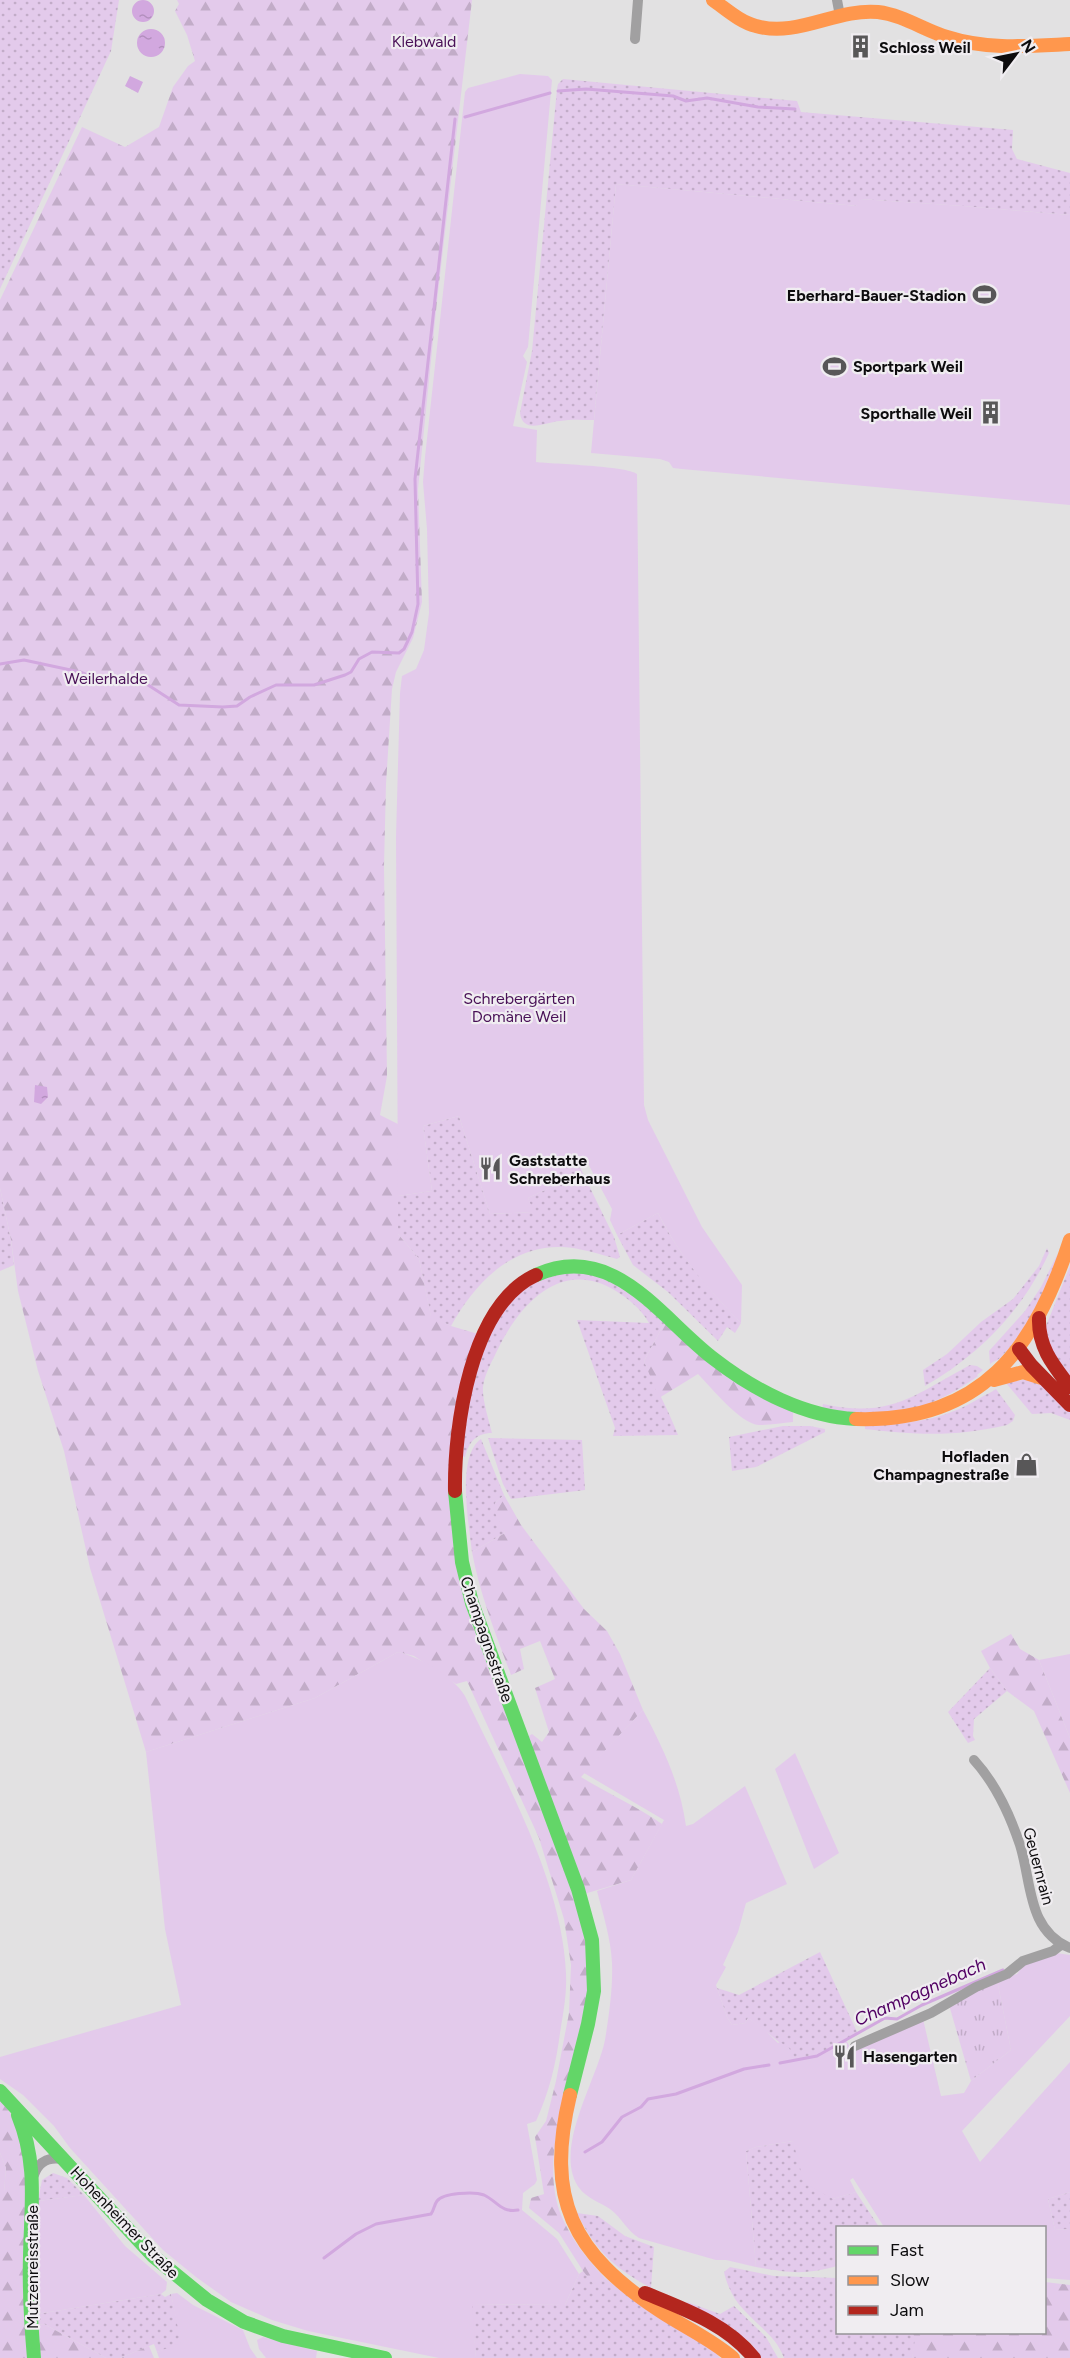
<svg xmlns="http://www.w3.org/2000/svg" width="1070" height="2358" font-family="Figtree,sans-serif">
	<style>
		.grass { fill: url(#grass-dots) }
		.forest { fill: url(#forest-firs) }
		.park { fill: url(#park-tufts) }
		.garden { fill: #e3caeb }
		.water { fill: url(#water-ripples) }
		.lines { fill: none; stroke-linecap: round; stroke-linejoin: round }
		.stream { stroke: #d2a8df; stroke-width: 3 }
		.street { stroke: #a1a0a1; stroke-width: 10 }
		.fast { stroke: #63d668; stroke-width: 14 }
		.slow { stroke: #ff974d; stroke-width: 14 }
		.jam { stroke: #b3261e; stroke-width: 14 }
		.labels { text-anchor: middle; stroke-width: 4.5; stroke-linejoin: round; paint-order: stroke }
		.park-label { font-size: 16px; fill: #491157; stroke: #f0edf1 }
		.poi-label { font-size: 16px; font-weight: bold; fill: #0d0c0e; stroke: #f0edf1; text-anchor: start }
		.street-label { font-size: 16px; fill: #0d0c0e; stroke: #f0edf1 }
		.water-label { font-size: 18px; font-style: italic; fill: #510063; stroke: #f0edf1 }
	</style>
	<defs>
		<pattern id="grass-dots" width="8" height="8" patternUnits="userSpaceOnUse" patternTransform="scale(1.5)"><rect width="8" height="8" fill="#e3caeb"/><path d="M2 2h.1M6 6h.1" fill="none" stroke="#c2acc8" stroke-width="1.8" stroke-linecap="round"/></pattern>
		<pattern id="forest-firs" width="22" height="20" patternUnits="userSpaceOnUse" patternTransform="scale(1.5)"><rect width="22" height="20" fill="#e3caeb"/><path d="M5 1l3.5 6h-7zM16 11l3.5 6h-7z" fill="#c2acc8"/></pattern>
		<pattern id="park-tufts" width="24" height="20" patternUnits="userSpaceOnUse" patternTransform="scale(1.5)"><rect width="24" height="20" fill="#e3caeb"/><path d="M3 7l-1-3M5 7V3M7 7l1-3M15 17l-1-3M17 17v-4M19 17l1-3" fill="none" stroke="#c2acc8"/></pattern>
		<pattern id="water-ripples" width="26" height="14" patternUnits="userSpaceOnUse" patternTransform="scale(1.5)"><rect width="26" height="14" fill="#d2a8df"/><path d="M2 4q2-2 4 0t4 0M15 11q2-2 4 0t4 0" fill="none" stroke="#b38fbe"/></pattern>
	</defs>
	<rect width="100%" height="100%" fill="#e2e1e2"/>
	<path class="grass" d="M0 0H119L111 51 0 289Z
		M563 79 797 101 801 112 1013 130 1012 149 1017 159 1070 173V215L963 206 860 199 858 206 616 184 594 420C583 420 571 419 560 421 546 422 523 435 520 413L532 351 557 89 558 84Z
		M459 1116 490 1214 533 1212 528 1198 560 1183 554 1171 577 1161 614 1237 620 1257 617 1259C599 1254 581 1248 562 1247 511 1245 474 1284 451 1326L431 1317 419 1259 398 1234V1196L432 1191 423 1126Z
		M0 1188 11 1240 14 1265 0 1271Z
		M658 1213C679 1255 708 1289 741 1323L735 1333 727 1327 718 1341 668 1292 633 1265 617 1235Z
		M1047 1248 1049 1253C1022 1311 980 1354 925 1386L923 1370 947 1354 981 1322 1013 1299 1039 1266Z
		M1058 1253C1053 1285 1024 1333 1001 1357 996 1362 995 1360 990 1364L989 1351 1025 1311 1041 1287Z
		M1070 1266V1378L1049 1354 1044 1331Z
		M585 1272 615 1282 665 1322 644 1361C655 1386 668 1409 678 1435L613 1436 615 1428 577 1320 649 1323C642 1310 629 1299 616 1291 561 1257 519 1304 496 1353 491 1363 484 1376 483 1387 482 1399 489 1421 492 1433 476 1433 469 1442 465 1457L461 1456C465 1408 483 1320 523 1289 541 1275 563 1273 585 1272Z
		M970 1365 977 1366 983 1370 977 1375 978 1376C949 1397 911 1416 874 1414 856 1414 839 1411 822 1409L823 1404C891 1419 914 1395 970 1365Z
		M1033 1378 1070 1410V1420L1051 1413 1032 1414 1006 1383Z
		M996 1389 1015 1415 1013 1421 1007 1425C955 1437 918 1435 865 1429V1425C909 1424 942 1421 980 1398 986 1394 991 1393 996 1389Z
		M783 1426H810L825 1429V1432L756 1467 732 1471 729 1437Z
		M488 1438 582 1440 585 1490 511 1499 503 1484Z
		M481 1439 504 1495 495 1503 505 1533 472 1552C469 1525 456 1456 481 1439Z
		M990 1668 1007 1691 974 1719 973 1736 975 1740 968 1743 948 1712Z
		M820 1952 858 2034 817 2056 796 2060C791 2050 758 2025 748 2018L745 2023 732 2025 727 2017 717 1988 739 1995Z
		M793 2141 833 2199 856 2192 879 2227 838 2228 837 2266C806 2275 788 2273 756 2267L746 2151 756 2147Z
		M53 2173 67 2178 84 2195 38 2201 42 2180Z
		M1070 2192V2229L1055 2230 1048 2199Z
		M577 2213 598 2216 625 2236 654 2247 651 2288C614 2268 595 2250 577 2213Z
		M730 2267 774 2276 837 2278 838 2332 913 2333 916 2339 912 2358H784C776 2336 759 2327 744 2310 734 2300 727 2286 724 2272Z
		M583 2271 596 2286 605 2278 634 2301 714 2351 720 2358H476L471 2304 565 2305 579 2274Z
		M161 2294 165 2297 171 2294 182 2344 157 2352 154 2344 120 2358H106L44 2324 38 2325 37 2314Z
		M687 2302 720 2314 734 2306 766 2337 778 2358H761L750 2342 686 2305Z"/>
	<path class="forest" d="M177 0H472L437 301 418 489 422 602 413 638 396 672 392 689 386 784 384 866 387 1076 380 1115 398 1124V1234L419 1259 431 1316 451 1326 478 1334 451 1514 578 1906C584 1935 591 1965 588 1996 587 2011 581 2026 578 2040 567 2093 540 2162 561 2215 571 2239 587 2259 605 2278L596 2287 583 2271 559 2233 529 2208 531 2198 544 2194 535 2137 546 2121 556 2081 569 2013 571 1965 564 1919 539 1838 467 1681 456 1684 414 1656 398 1652 315 1698 146 1752 90 1568 64 1451 38 1371 18 1291 11 1240 0 1188V300L82 127 125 147 159 127 173 87 188 66 195 61 187 35 175 11 179 4Z
		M665 1322 793 1411V1422C782 1423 770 1425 759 1425 740 1424 711 1387 698 1374L659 1398 644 1361Z
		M504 1495 521 1525 584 1609 607 1631 620 1654 643 1710 581 1777C607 1793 636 1806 662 1824L631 1880 584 1894 526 1738 532 1734 542 1742 549 1732 535 1688 555 1679 540 1641 520 1649 524 1669 511 1675C496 1635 480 1595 472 1552L505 1533 494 1511 495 1503Z
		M1011 1634 1020 1649 1039 1660 1070 1738V1793L1034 1711 1007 1691 990 1668 981 1651Z
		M0 2099 17 2122 25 2143 30 2358H0V2193L4 2192 6 2168 0 2153Z
		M1045 2282 1070 2285V2358H912L915 2339 913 2333 1044 2332Z
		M44 2324 106 2358H40L38 2325Z
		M149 2346 154 2358H120Z"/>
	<path class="park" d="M997 1980 1011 2050 971 2081 949 2005Z"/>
	<path class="garden" d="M520 74 548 76 552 80 528 347 523 356 527 362 513 426 537 430 536 462C554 464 627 466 637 474L644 1105 648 1120 702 1227 742 1285 741 1323C706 1287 681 1258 658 1213L617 1235 610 1220 612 1209 585 1158 555 1171 560 1183 528 1198 534 1212 490 1214 459 1116 423 1126 432 1191 398 1196 396 837 400 693 402 676 416 669 424 650 429 613 427 529 423 482 425 457 465 92 468 88Z
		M616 184 857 206 860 199 963 206 1070 215V505L682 469 673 468 669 462 660 459 591 453Z
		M398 1652C420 1657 453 1676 465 1696 504 1778 563 1882 566 1974 567 1994 563 2014 560 2033 556 2064 549 2093 536 2121L527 2124 537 2180 535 2184 523 2193 522 2210 557 2239 579 2274 565 2305 472 2304 476 2358H439L308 2331 272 2320 231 2302 196 2277 163 2250 70 2148 54 2126 23 2095 0 2079V2057L181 2005 165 1929 146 1752 315 1698Z
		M1070 1654V1738L1039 1660Z
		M643 1710C663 1748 680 1783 686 1826L693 1824 745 1786 787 1884 746 1903 738 1932 723 1965 726 1967 716 1985 727 2017 732 2025 745 2023 748 2018 764 2029 778 2043 780 2042 789 2048 796 2060 817 2056 846 2040 852 2051 877 2041 923 2019 941 2096 964 2093 971 2081 1011 2050 997 1980 1017 1974 1024 1965 1056 1953 1070 1955V2016L962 2131 980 2162 1070 2062V2192L1048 2199 1055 2230 1070 2229V2280L1045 2278 1044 2228 884 2227 853 2178 850 2180 856 2192 833 2199 804 2183 793 2141 756 2147 746 2151 756 2267 726 2260H716L639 2238C627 2231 622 2218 610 2209 601 2203 587 2198 580 2189 551 2152 597 2080 605 2040 609 2015 613 1988 612 1963 611 1939 603 1914 597 1891L631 1880 664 1820 584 1773Z
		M795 1753 839 1853 814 1869 775 1769Z
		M0 2153 6 2168 4 2193H0Z
		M84 2195 125 2246 167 2282 166 2290 161 2294 37 2314 38 2201Z
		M177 2293 193 2305 243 2330 250 2348 257 2358H159L157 2352 181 2343 171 2294Z
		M263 2337 317 2351 316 2358H266L259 2349 257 2340Z"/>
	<path class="water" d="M132 11a11 11 0 1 1 22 0a11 11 0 1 1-22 0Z
		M137 43a14 14 0 1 1 28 0a14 14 0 1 1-28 0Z
		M130 76 143 82 138 93 125 86Z
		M35 1085 47 1087 48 1097 41 1104 34 1102Z"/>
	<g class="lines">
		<path class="stream" d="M558 91 586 89 673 96 686 101 707 98 758 107 795 109
			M465 117 550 93
			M0 664 24 660 80 672 97 679 145 683 179 705 223 707 237 706 250 697 276 685H314L345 675 351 672 359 659 372 652 399 653 404 649 412 632 418 604 415 479 455 119
			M780 2063 817 2056 885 2018 897 2019 922 2005 1003 1970
			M585 2152 602 2142 622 2117 641 2107 648 2099 676 2094 744 2069 769 2065
			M324 2258 356 2234 376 2224 431 2214C434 2210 434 2205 437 2201 443 2193 474 2191 484 2195 497 2201 501 2213 518 2210"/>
		<path class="street" d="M837 0 840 16
			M635 39 638 0
			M974 1760C995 1783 1010 1815 1020 1845 1032 1883 1027 1930 1070 1948
			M855 2046 931 2013 976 1987 1007 1974 1023 1961 1053 1951 1062 1944
			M34 2175C39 2160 51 2156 66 2160"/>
		<path class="fast" d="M536 1275C614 1240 661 1319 714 1359 754 1390 805 1417 856 1419
			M455 1491 462 1562 472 1603 578 1889 592 1940 594 1991 588 2024 570 2095
			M0 2091 153 2256 207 2300 244 2322 283 2336 385 2358
			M18 2115C38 2164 31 2205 30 2256 29 2290 31 2324 34 2358"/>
		<path class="slow" d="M713 0C726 9 740 22 756 26 797 38 837 8 878 12 903 15 924 30 947 37 987 50 1029 46 1070 44
			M994 1380 1023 1372 1042 1378
			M856 1419C981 1423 1035 1349 1070 1240
			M570 2095C545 2199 572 2253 660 2311 684 2327 711 2339 733 2358"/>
		<path class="jam" d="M1039 1318C1038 1347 1053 1365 1070 1387
			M1019 1349 1031 1365 1070 1405
			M455 1491C454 1428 470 1305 536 1275
			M645 2293C684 2309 727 2324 754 2358"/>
	</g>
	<defs>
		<symbol id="building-bare" viewBox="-9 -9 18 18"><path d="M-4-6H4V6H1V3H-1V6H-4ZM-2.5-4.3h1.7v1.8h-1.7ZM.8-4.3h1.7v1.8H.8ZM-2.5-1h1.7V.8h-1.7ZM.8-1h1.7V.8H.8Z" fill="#585758" stroke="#f0edf1" stroke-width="2.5" paint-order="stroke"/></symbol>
		<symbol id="stadium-bare" viewBox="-9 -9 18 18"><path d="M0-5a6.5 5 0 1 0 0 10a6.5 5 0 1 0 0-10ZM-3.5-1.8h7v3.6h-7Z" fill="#585758" stroke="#f0edf1" stroke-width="2.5" paint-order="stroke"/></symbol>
		<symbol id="restaurant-bare" viewBox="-9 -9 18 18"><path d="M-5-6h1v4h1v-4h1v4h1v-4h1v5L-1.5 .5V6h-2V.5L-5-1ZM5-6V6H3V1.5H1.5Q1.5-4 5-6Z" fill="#585758" stroke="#f0edf1" stroke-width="2.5" paint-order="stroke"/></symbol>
		<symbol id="shop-bare" viewBox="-9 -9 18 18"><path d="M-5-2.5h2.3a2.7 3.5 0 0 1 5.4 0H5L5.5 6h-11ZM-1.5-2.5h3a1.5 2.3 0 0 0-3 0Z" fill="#585758" stroke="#f0edf1" stroke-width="2.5" paint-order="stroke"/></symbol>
	</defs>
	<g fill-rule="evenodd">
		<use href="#building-bare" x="844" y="30" width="33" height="33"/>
		<use href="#stadium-bare" x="968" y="278" width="33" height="33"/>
		<use href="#stadium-bare" x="818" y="350" width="33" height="33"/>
		<use href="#building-bare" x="974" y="396" width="33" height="33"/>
		<use href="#restaurant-bare" x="474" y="1152" width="33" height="33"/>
		<use href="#shop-bare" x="1010" y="1448" width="33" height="33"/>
		<use href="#restaurant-bare" x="828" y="2040" width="33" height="33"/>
	</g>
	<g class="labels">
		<g class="park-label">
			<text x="424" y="47">Klebwald</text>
			<text x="106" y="684">Weilerhalde</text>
			<text x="519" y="1004">Schrebergärten<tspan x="519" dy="18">Domäne Weil</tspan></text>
		</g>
		<g class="poi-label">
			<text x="879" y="53">Schloss Weil</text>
			<text x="966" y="301" text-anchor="end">Eberhard-Bauer-Stadion</text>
			<text x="853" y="372">Sportpark Weil</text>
			<text x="972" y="419" text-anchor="end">Sporthalle Weil</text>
			<text x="509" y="1166">Gaststatte<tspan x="509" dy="18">Schreberhaus</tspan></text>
			<text x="1009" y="1462" text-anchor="end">Hofladen<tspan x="1009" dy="18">Champagnestraße</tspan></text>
			<text x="863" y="2062">Hasengarten</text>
		</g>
		<g class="street-label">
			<text transform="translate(487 1639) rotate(71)" y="6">Champagnestraße</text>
			<text transform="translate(1039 1866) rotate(75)" y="6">Geuernrain</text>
			<text transform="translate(125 2222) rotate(46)" y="6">Hohenheimer Straße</text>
			<text transform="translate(32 2267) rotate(-90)" y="6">Mutzenreisstraße</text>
		</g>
		<g class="water-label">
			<text transform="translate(920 1992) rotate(-24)" y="6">Champagnebach</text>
		</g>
	</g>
	<rect x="836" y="2226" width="210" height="108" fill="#f0edf1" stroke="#959396" stroke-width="1.5"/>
	<rect x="848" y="2246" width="30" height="9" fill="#63d668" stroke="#959396" stroke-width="1.5"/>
	<text x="890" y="2256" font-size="18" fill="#0d0c0e">Fast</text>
	<rect x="848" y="2276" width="30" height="9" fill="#ff974d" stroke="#959396" stroke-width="1.5"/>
	<text x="890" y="2286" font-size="18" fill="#0d0c0e">Slow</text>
	<rect x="848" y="2306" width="30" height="9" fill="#b3261e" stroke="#959396" stroke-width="1.5"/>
	<text x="890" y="2316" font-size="18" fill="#0d0c0e">Jam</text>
	<g transform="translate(1016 54) rotate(58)" stroke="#f0edf1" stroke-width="4.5" paint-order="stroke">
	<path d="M0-4.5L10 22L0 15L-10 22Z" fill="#0d0c0e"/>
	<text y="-9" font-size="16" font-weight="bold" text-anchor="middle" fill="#0d0c0e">N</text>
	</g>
</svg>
